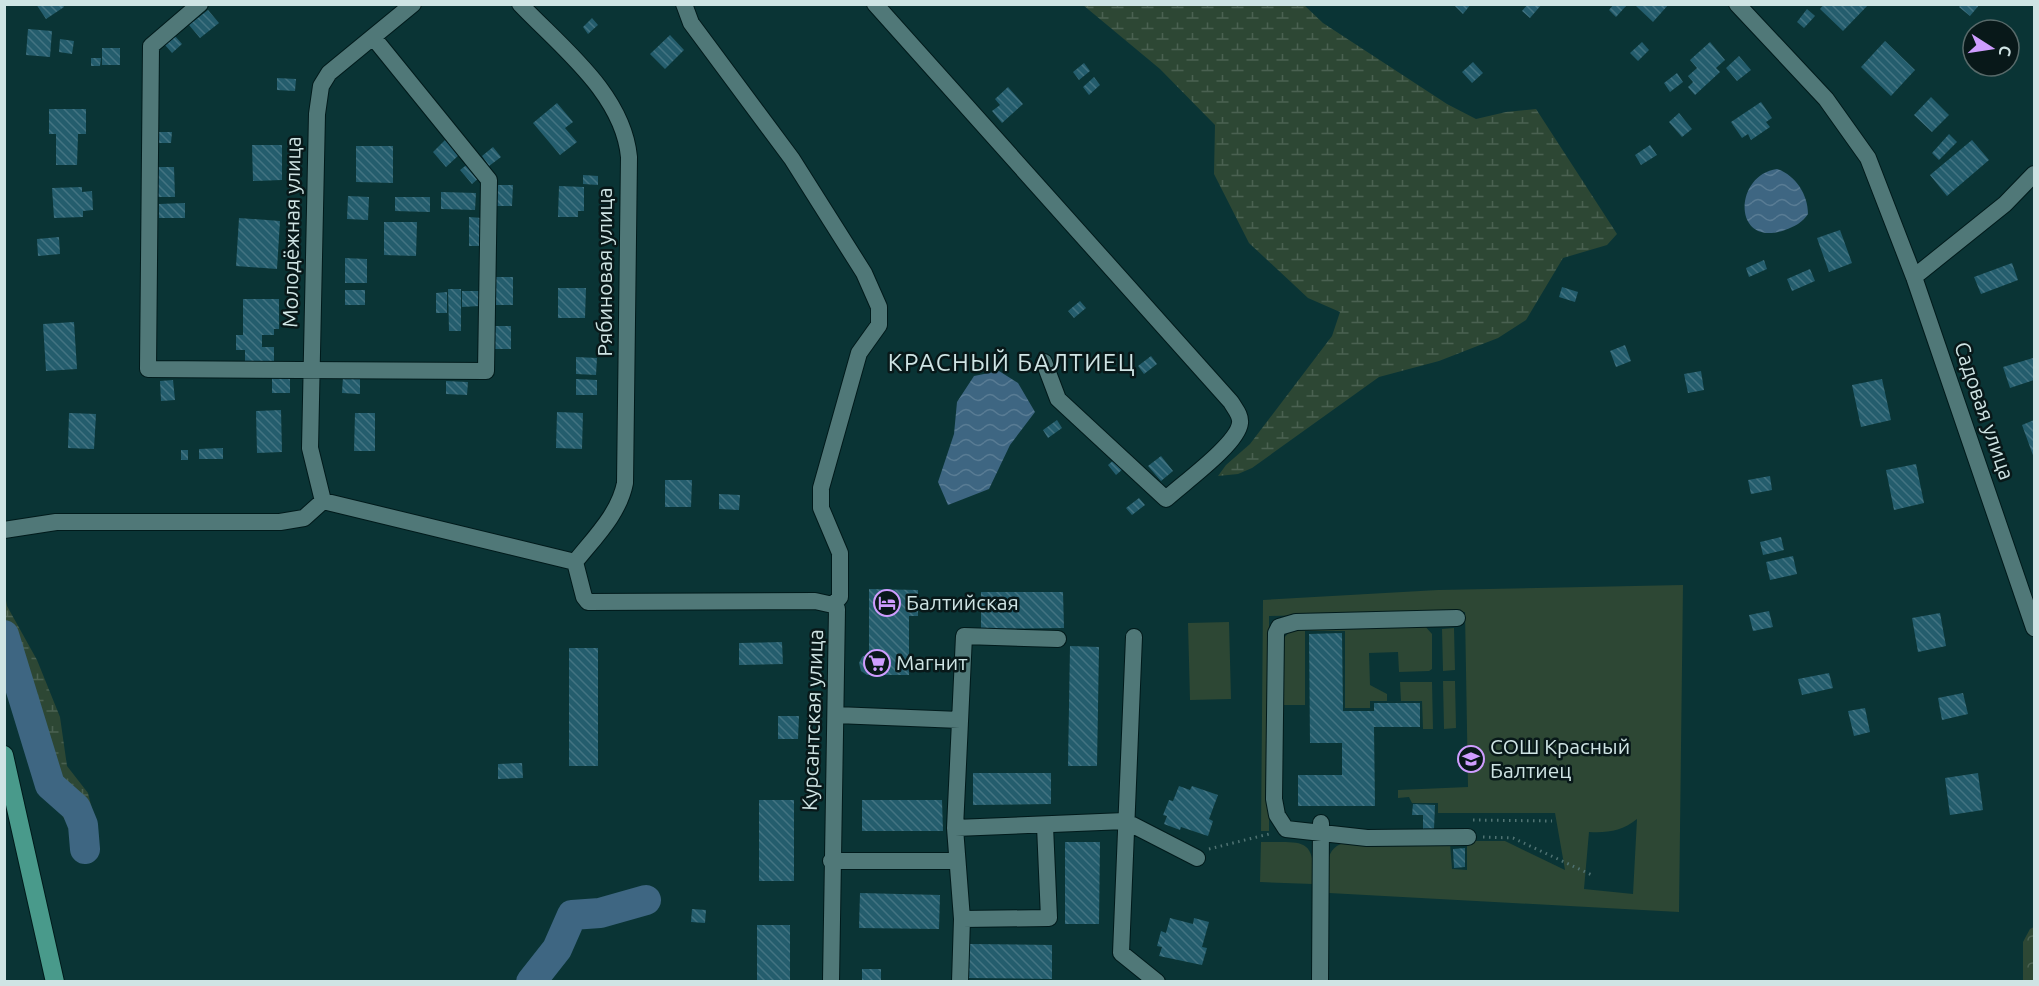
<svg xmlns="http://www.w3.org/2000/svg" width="2039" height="986" font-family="Ubuntu,sans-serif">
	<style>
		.grass { fill: #2d4734; fill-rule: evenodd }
		.forest { fill: url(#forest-crowns) }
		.wetland { fill: url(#wetland-marsh) }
		.water { fill: url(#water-waves) }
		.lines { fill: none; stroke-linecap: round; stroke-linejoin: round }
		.river { stroke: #3e6682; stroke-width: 30 }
		.building { fill: url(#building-back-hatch) }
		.minor-casing { stroke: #001a1b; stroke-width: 18 }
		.major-casing { stroke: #001a1b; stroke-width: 20 }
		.path { stroke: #507373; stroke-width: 3; stroke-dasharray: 1.5 4.5; stroke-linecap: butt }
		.minor { stroke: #507878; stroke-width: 16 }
		.major { stroke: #499a8b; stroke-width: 18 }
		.labels { text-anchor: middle; stroke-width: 5; stroke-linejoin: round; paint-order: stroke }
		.street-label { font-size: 21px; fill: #cfe4e4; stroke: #081819 }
		.poi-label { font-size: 21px; fill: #cfe4e4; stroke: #081819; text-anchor: start }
		.quarter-label { font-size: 24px; letter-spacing: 1.5px; fill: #cfe4e4; stroke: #081819 }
	</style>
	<defs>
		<pattern id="forest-crowns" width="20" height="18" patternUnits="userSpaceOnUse" patternTransform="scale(1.5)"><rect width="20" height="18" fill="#2d4734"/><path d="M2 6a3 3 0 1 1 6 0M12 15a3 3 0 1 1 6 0" fill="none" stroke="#4a6151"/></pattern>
		<pattern id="wetland-marsh" width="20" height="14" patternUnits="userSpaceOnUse" patternTransform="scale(1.5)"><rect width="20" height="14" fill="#2d4734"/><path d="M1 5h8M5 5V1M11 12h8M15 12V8" fill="none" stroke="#4a6151"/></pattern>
		<pattern id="water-waves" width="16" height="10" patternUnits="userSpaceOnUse" patternTransform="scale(1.5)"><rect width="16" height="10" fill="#3e6682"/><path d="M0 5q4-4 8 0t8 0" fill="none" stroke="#597c94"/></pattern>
		<pattern id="building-back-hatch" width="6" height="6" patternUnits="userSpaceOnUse" patternTransform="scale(1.5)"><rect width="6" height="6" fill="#245d6d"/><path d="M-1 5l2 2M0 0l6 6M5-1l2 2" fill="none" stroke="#437482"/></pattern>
	</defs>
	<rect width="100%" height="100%" fill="#0a3435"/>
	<path class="grass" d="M1683 585 1679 912 1329 893C1328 877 1322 851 1341 844L1450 843 1452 869 1467 870V841H1505L1565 870 1555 813H1438V803H1412L1409 797 1398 798V790L1468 787 1465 612 1269 616V831H1261L1263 600 1438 590ZM1637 819 1633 894 1584 889 1589 832C1608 833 1622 831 1637 819Z
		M1229 622 1231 699 1190 700 1188 623Z
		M1424 625 1432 634V669L1429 671 1399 672 1398 652 1369 653 1370 685 1387 694V701H1370V708H1345V631H1305V705H1283V639L1292 629Z
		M1454 628 1455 670 1443 671 1442 629Z
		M1443 681H1455L1456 728 1444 729Z
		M1400 682H1432L1433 729H1423L1422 701H1401Z
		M1261 842C1301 843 1316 835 1313 884L1260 882Z"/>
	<path class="forest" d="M2034 927V981H2023V942L2030 929Z"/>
	<path class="wetland" d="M1083 5H1304L1323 23 1447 104 1476 119 1506 112 1536 109 1617 234 1607 245 1563 258 1526 320 1498 338 1439 361 1379 377 1252 468 1238 474 1218 476 1226 465 1250 444 1332 336 1340 312 1308 298 1249 243 1214 174 1215 125 1160 69Z
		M5 595 7 606 37 660 60 717 67 766 88 793 93 813 71 829 46 791 25 734 5 659Z"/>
	<path class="water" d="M1777 169C1795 175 1808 194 1808 214 1803 222 1794 227 1785 230 1732 249 1733 175 1777 169Z
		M999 371 1018 383 1035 412 1010 445 989 489 948 505 938 482 954 434 957 402 974 376Z"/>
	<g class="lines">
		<path class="river" d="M4 635 50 785 76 808 83 825 85 849
			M531 982 557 949 572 915 600 913 646 900"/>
	</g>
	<path class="building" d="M36 4H62L64 7 46 19Z
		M1453 4H1471L1463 14Z
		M1528 4H1542L1530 18 1522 11Z
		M1614 4H1624L1626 6 1616 17 1609 10Z
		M1634 4H1669L1653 22Z
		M1824 4H1869L1843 31 1820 9Z
		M1962 4H1980L1970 16 1959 7Z
		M1807 9 1815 16 1804 28 1797 22Z
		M208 10 219 23 200 38 189 25Z
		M592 18 598 25 588 34 583 27Z
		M28 29 52 31 50 57 26 55Z
		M670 35 684 50 665 69 650 54Z
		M175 36 182 44 172 53 165 45Z
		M60 39 74 41 72 54 59 52Z
		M1885 41 1915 70 1891 96 1861 67Z
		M1642 42 1649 50 1638 61 1630 53Z
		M1710 42 1725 60 1716 68 1720 72 1695 95 1688 87 1693 82 1688 76 1697 68 1690 60Z
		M102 48H120V65H102Z
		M1739 56 1751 70 1737 81 1726 68Z
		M91 58H101L100 66H91Z
		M1473 62 1483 73 1472 83 1462 72Z
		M1084 63 1090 71 1079 80 1073 72Z
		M1677 73 1683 82 1670 92 1664 83Z
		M1094 77 1100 85 1089 95 1083 87Z
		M277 78 296 79 295 91 277 90Z
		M1008 87 1023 104 1002 123 992 111 1000 105 995 99Z
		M1931 97 1949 115 1932 132 1914 115Z
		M1761 102 1772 118 1766 122 1770 127 1751 140 1748 134 1742 138 1731 122Z
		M557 103 573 122 565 128 577 142 560 155 533 123Z
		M49 109H86V134H78L77 165H56V134H49Z
		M1679 113 1692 129 1682 137 1669 122Z
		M155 132H172L171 143H155Z
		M1949 134 1957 142 1939 160 1932 153Z
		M445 140 459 155 446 167 433 152Z
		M1972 140 1989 160 1947 196 1930 175Z
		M252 145H282V180L253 181Z
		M1650 145 1657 155 1641 165 1635 155Z
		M356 146H393V183L356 182Z
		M493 147 501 157 489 166 482 156Z
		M469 163 480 177 472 184 460 170Z
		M157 167H174L175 197H158Z
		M583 175 598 176V185L583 184Z
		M498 185H513L512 206H497Z
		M559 186 584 187V211H578V217H558Z
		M82 187V192L92 191 93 210 83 211V217L54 218 52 188Z
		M441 192 476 193 475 210 441 209Z
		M348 196 369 197 368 220 347 219Z
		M395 197H430V212L395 211Z
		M185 203V218H159V204Z
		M469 217 482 218V246H469Z
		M239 218 280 221 277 269 236 266Z
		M384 222H417L416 256 384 255Z
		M1840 230 1852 263 1829 272 1817 238Z
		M59 237 60 254 38 256 37 239Z
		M345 258 367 259V283H345Z
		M1764 260 1767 269 1749 277 1746 268Z
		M2012 263 2018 280 1981 294 1974 277Z
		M1810 269 1815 281 1792 291 1787 279Z
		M496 277H513V305H496Z
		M1562 287 1578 292 1575 302 1559 297Z
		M558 288H586L585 318H558Z
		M448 289H461V331H449Z
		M345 290H365V305H345Z
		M462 291H479L480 306 462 307Z
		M447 292V313H436V293Z
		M243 299H279V329H274V335H262V347H274V363H245V350H236V335H243Z
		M1080 301 1086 308 1074 318 1068 311Z
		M74 322 77 369 46 371 43 324Z
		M494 326H511V349H494Z
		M1625 345 1631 361 1616 367 1610 351Z
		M1151 356 1157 364 1144 374 1138 366Z
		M576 357 597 358 596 375 576 374Z
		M2033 358 2034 380 2010 388 2003 367Z
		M1701 371 1704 390 1688 393 1684 374Z
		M272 375 290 376V393H272Z
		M343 376 360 377V394L342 393Z
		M576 379 597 380V395H576Z
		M1882 379 1891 420 1861 427 1852 385Z
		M173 380 175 400 161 401 160 381Z
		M446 381 468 382 467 395 446 394Z
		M281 410 282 452 257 453 256 411Z
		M557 412 583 413 582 449 556 448Z
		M69 413 96 414 94 449 68 448Z
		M355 413H375V451H354Z
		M1057 420 1062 428 1048 438 1043 430Z
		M2034 420V458L2022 425Z
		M223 448V459H199V449Z
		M181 450H188V460H181Z
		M1161 456 1173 471 1161 481 1148 466Z
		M1116 458 1124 468 1116 475 1108 465Z
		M1916 464 1924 503 1894 510 1886 470Z
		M1770 476 1772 490 1751 494 1748 480Z
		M665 480H692L691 507H665Z
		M719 494 740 495 739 510 719 509Z
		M1139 498 1145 505 1132 515 1126 508Z
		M1781 537 1784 550 1763 555 1760 542Z
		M1793 556 1797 574 1770 580 1766 562Z
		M869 589 918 590V616H909V675H867L861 671 859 663 862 657 869 653Z
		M981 592H1063L1064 628 981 629Z
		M1769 611 1773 627 1753 631 1749 615Z
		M1940 613 1946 646 1918 652 1912 618Z
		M1342 633 1343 711H1374V703H1420V727H1374L1375 806H1298V775H1342V743H1310L1309 634Z
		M782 642 783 664 739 665V643Z
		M1070 646 1099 647 1097 766H1068Z
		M569 648H598V766H569Z
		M1829 673 1833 688 1802 695 1798 679Z
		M1963 693 1968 714 1942 720 1938 698Z
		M1865 708 1870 732 1854 736 1848 711Z
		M778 716H799L798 739H778Z
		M522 763 523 778 498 779V764Z
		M973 773H1051V804L973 805Z
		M1978 773 1983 810 1950 815 1945 778Z
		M1179 786 1190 790 1192 786 1218 795 1209 819 1213 821 1208 836 1181 827 1180 830 1164 824 1167 816 1163 815 1169 800 1173 801Z
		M759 800H794V881H759Z
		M862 800H942L943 831H862Z
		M1413 804 1435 805 1434 829H1423V815H1412Z
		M1065 842H1100L1099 924H1065Z
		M1465 848V867L1454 868 1453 849Z
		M860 893 940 895 939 929 859 928Z
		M692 909 706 910 705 923 691 922Z
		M1170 918 1193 924 1194 918 1209 922 1202 947 1207 948 1202 965 1159 956 1162 947 1157 946 1161 931 1166 933Z
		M757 925H790V982H757Z
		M969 944 1052 945V979L968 978Z
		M862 969H881V982H862Z"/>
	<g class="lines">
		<defs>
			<path id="minor" d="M200 4 151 46 148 369 486 371 489 180 373 37
				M520 4C562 48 623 94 629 157L625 483C619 514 594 538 575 562
				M684 4 691 23 792 159 864 273 879 307V325L859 353 821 488V508L840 553V597L833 605
				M875 4 1231 402C1235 409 1241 415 1240 423 1238 444 1182 484 1166 499L1058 399 1044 362
				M1737 4 1826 99 1868 158 1914 277 2034 628
				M1914 277 2005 204 2034 174
				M323 501 310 448 317 114 321 86 329 73 413 4
				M4 530 56 522H280L304 518 323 501 575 562
				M575 562 584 597 588 602 815 601 833 605 837 609 831 982
				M1457 618 1296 622 1279 627 1276 633 1274 799 1277 815 1286 829 1367 838 1468 837
				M1134 637 1121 953 1157 982
				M836 715 960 720
				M955 828 1125 821 1197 858
				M831 861H957
				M962 919 1049 918 1045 826
				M960 982 962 919 955 828 964 636 1058 639
				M1320 982 1321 823"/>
			<path id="major" d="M4 755 55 982"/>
		</defs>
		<use href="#minor" class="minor-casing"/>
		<use href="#major" class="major-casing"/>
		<path class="path" d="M1473 820 1552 821
			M1483 837 1513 838 1594 876
			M1209 849 1269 834"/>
		<use href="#minor" class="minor"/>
		<use href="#major" class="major"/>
	</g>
	<defs>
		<symbol id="hotel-ring" viewBox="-11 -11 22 22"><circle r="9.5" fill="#081819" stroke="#cf9dff" stroke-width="1.5"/><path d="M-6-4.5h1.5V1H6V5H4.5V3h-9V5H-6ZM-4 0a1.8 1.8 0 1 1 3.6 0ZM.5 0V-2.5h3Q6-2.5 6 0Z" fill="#cf9dff"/></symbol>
		<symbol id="supermarket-ring" viewBox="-11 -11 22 22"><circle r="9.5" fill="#081819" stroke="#cf9dff" stroke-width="1.5"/><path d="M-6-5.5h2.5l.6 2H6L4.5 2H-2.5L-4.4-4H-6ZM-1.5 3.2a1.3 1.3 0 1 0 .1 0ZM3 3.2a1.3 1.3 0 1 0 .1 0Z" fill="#cf9dff"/></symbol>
		<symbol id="school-ring" viewBox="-11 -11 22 22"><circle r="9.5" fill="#081819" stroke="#cf9dff" stroke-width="1.5"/><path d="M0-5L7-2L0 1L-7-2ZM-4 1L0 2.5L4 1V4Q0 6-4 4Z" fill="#cf9dff"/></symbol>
	</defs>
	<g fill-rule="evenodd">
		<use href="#hotel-ring" x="872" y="588" width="30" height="30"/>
		<use href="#supermarket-ring" x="862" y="648" width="30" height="30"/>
		<use href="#school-ring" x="1456" y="744" width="30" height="30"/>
	</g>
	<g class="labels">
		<g class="street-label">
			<text transform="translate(292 232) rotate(-89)" y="7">Молодёжная улица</text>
			<text transform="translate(605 272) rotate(-90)" y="7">Рябиновая улица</text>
			<text transform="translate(1984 411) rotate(71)" y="7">Садовая улица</text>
			<text transform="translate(813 720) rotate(-88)" y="7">Курсантская улица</text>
		</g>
		<g class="poi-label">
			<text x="906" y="610">Балтийская</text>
			<text x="896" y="670">Магнит</text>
			<text x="1490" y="754">СОШ Красный<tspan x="1490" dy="24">Балтиец</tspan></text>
		</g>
		<g class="quarter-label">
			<text x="1012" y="371">КРАСНЫЙ БАЛТИЕЦ</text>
		</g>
	</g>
	<rect width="2039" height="986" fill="none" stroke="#cfe4e4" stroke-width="12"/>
	<g transform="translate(1991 48) rotate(102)"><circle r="28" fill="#081819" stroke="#586a6a" stroke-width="1.5"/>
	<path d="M0-4.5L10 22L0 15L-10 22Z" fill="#cf9dff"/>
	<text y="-9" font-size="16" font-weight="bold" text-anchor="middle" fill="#cfe4e4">С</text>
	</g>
</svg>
